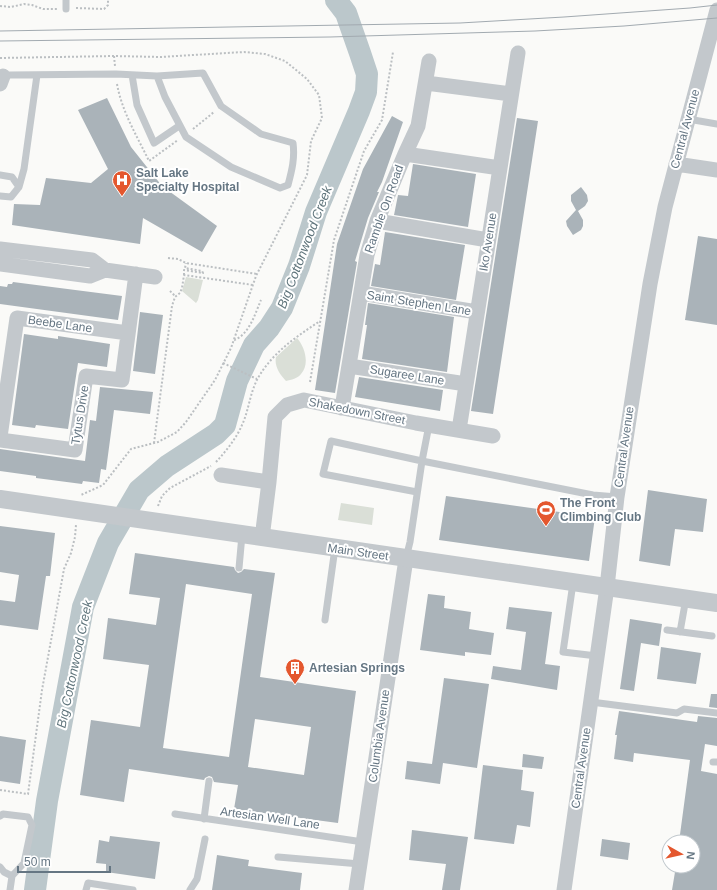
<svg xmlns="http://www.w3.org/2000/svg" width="717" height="890" font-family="Arial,sans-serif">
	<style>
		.green { fill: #dadfd7 }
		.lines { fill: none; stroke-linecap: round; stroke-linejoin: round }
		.river { stroke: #bbc7cb; stroke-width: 22 }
		.building { fill: #aab3b9; fill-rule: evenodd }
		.path { stroke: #bbbfc2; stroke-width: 2; stroke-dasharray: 2 2; stroke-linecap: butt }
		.service { stroke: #c3c8cc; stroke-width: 7 }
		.minor { stroke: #c3c8cc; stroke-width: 15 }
		.tertiary { stroke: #c3c8cc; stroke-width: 18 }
		.tram { stroke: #a2aab0; stroke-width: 1 }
		.labels { text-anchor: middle; stroke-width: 4; stroke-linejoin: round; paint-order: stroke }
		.street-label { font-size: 12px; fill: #657683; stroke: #fff }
		.poi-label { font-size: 12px; font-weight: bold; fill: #657683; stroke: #fff; text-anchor: start }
		.water-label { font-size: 13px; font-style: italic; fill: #60757c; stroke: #fff }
	</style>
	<rect width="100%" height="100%" fill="#fafaf8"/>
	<path class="green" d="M186 277 203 280 198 300 196 303 182 291Z
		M297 338C305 347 310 364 301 374 298 378 291 380 286 381 280 375 274 366 276 357Z
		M341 503 374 508 372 525 338 520Z"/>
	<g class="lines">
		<path class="river" d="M35 890 47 801 83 607 108 543 139 490 167 466 216 434 225 425 237 381 254 345 269 328 282 308 299 266 316 212 359 111 366 92 367 74 360 53 346 13 336 0"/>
	</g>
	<path class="building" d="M107 98 131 147 162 186 217 226 202 252 143 218 140 244 12 225 14 204 40 205 46 178 91 183 108 169 78 110Z
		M392 116 403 122 382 182 377 192H379L368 218 355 261 357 262 335 393 315 390 337 244 363 169Z
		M517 118 538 121 493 414 471 411Z
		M413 164 476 174 468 227 394 215 398 195 408 196Z
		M581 187 587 195 588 201 585 206 578 211 583 220V226L581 230 573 235 567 226 566 221 576 210 571 201V195Z
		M385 232 465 245 456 300 371 286 375 264 380 265Z
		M698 236 717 239V325L685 320Z
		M13 282 122 296 118 320 0 304V286L7 287 8 284H12Z
		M368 303 454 317 447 372 362 359 367 325H365Z
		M140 312 163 315 155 374 133 371Z
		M24 334 58 339V336L110 344 107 367 78 363 68 429 36 425 35 428 12 425Z
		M359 377 443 390 440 411 355 397Z
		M100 387 153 392 150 414 114 410 106 470 101 469 99 483 83 481 82 484 36 478V476L0 471V449L85 461 90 420 96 421Z
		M648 490 707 499 703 532 675 529 670 566 639 561Z
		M446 496 595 517 589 561 439 540Z
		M0 526 55 533 50 576H46L38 630 0 625V600L15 602 19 575 0 572Z
		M135 553 234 567 235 570 238 573 241 572 244 569 275 573 260 677 356 691 338 823 234 809 238 785 214 782 212 777 209 776 205 778 204 780 129 769 124 802 80 795 91 720 140 727 149 665 103 659 108 618 156 625 160 598 129 594ZM186 584 252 594 229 757 163 748ZM255 719 311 727 304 775 248 767Z
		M428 594 445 596 444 608 471 612 469 629 494 633 491 655 465 652V656L420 650Z
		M509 607 552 612 545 664 560 666 557 690 491 679 493 666 521 670 526 632 506 629Z
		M630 619 662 624 659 646 641 643 634 691 620 689Z
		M661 647 701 653 696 684 657 679Z
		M444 678 489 684 477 768 443 763 440 784 405 779 407 761 432 764Z
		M711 694H717V708L709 707Z
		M619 711 697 722 698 716 717 718V746L705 744 701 771 717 774V890H672L676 866H693V842H679L690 760 634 753 633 762 614 759 617 735H615Z
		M0 736 26 740 20 784 0 781Z
		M523 754 544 757 542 769 522 767Z
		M483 765 523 770 521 790 534 792 530 827 517 825 514 844 474 839Z
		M412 830 468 837 460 890H442L446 864 409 860Z
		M110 836 160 842 155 879 106 872V864L96 863 99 840 109 842Z
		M602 839 630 843 628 860 600 856Z
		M217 855 249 860 248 866 302 873 300 890H212Z"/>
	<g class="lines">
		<path class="path" d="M0 6 11 7 24 4 32 5 43 9H57
			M76 8 104 9 108 5V0
			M114 56 115 66
			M0 58 114 56 160 57 244 52 265 54 285 61 307 79 319 95 322 118 311 141 307 175 256 276 231 348 215 380 186 422 177 432 158 442 131 449 103 485 81 495
			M117 84C122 112 137 136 149 161L178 140
			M193 129 214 112
			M168 258 178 259 186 263 257 274
			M184 275V270L203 273 202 271 185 268 186 263
			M170 291 175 296
			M234 340C249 335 255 314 261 300
			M223 363 257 379
			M310 382 334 240 364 151 382 120 393 52
			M154 443 172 306 175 297 180 293 182 288 184 275 253 285
			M216 462C226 451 236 439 242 425 249 410 250 392 258 378 273 352 296 337 320 321
			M158 506 162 496 170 488 211 466
			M0 790 28 794 42 690 64 569 71 553 75 537 76 525"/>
		<path class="service" d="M66 0V9
			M132 75 137 105 154 143 179 126
			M3 76 9 75 116 74 157 76 203 73 221 106 261 134 293 143C295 158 292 170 288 185L280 188 231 167 186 137 165 97 157 76
			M688 119 717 124
			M0 175 12 177 19 187 11 197 0 196
			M19 187 24 169 37 75
			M417 492 323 474 331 441 422 461 429 425
			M406 558 410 542 422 461 593 495 617 497
			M239 568 242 535
			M573 583 563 652 597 656
			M325 620 335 548
			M667 630 712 636
			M680 632 686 598
			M591 702 677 713 684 709 717 713
			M713 762H717
			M175 814 363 842
			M0 816 3 814 28 817 32 825 24 863 12 876 10 890
			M204 819 209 781
			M278 857 360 864
			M0 867 4 872 12 876
			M86 890 88 883 133 890
			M190 890 197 879 205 839"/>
		<path class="minor" d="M426 83 511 94
			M0 84 3 76
			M405 154 500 168
			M676 164 717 170
			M377 221 488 240
			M0 249 92 260 105 270 155 277
			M0 264 90 276 105 270
			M361 293 477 312
			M349 366 466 384
			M342 408 367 255 377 221 405 154 418 126 429 61
			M459 430 518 53
			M0 437 17 318 128 333
			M0 440 75 450 86 376 122 380 136 274
			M221 475 269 482
			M262 538 269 482 275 417 287 405 304 400 416 423 493 436
			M356 890 406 559
			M564 890 607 587 617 497 650 284 665 207 717 10"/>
		<path class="tertiary" d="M0 499 717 603"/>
		<path class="tram" d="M0 31 460 23 564 17 690 8 717 5
			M0 41 330 37 535 31 624 26 717 18"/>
	</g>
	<defs>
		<symbol id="hospital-pin" viewBox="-11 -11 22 30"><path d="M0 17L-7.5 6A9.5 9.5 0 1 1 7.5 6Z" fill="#e4572e" stroke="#fff"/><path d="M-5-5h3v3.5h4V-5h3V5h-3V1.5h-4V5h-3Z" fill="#fff"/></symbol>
		<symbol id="stadium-pin" viewBox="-11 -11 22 30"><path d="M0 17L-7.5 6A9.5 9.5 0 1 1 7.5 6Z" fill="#e4572e" stroke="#fff"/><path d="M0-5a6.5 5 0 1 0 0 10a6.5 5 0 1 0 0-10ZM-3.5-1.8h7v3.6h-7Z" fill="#fff"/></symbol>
		<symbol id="building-pin" viewBox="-11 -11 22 30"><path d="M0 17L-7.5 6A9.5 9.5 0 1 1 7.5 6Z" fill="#e4572e" stroke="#fff"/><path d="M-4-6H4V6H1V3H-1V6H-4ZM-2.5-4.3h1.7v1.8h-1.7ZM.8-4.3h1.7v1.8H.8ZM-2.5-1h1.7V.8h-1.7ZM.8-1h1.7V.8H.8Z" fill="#fff"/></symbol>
	</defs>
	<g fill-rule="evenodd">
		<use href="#hospital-pin" x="111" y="169" width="22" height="30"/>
		<use href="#stadium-pin" x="535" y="499" width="22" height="30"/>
		<use href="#building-pin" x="284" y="657" width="22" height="30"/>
	</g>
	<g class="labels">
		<g class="street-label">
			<text transform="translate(685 129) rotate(-75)" y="4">Central Avenue</text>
			<text transform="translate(384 209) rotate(-70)" y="4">Ramble On Road</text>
			<text transform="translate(488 242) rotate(-81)" y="4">Iko Avenue</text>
			<text transform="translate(419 303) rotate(9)" y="4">Saint Stephen Lane</text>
			<text transform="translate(60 324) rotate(8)" y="4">Beebe Lane</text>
			<text transform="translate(407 375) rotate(9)" y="4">Sugaree Lane</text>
			<text transform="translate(357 411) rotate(11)" y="4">Shakedown Street</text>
			<text transform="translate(80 415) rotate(-81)" y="4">Tytus Drive</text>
			<text transform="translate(624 447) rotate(-82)" y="4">Central Avenue</text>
			<text transform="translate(358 552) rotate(8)" y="4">Main Street</text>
			<text transform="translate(379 736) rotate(-82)" y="4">Columbia Avenue</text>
			<text transform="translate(581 768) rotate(-82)" y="4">Central Avenue</text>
			<text transform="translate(270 818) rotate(8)" y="4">Artesian Well Lane</text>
		</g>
		<g class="poi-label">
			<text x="136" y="177">Salt Lake<tspan x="136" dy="14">Specialty Hospital</tspan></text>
			<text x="560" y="507">The Front<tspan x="560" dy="14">Climbing Club</tspan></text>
			<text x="309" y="672">Artesian Springs</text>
		</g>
		<g class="water-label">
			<text transform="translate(304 247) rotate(-69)" y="5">Big Cottonwood Creek</text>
			<text transform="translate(74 664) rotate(-78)" y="5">Big Cottonwood Creek</text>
		</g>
	</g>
	<g transform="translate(681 854) rotate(98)"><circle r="19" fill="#ffffff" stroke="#c1c8cd"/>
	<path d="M0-3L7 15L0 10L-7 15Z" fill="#e4572e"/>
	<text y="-6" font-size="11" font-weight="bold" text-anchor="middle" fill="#657683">N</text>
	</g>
	<path d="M18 866v6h92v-6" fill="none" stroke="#657683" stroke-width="2"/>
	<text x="24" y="866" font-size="12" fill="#657683" stroke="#ffffff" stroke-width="3" paint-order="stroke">50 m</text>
</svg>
